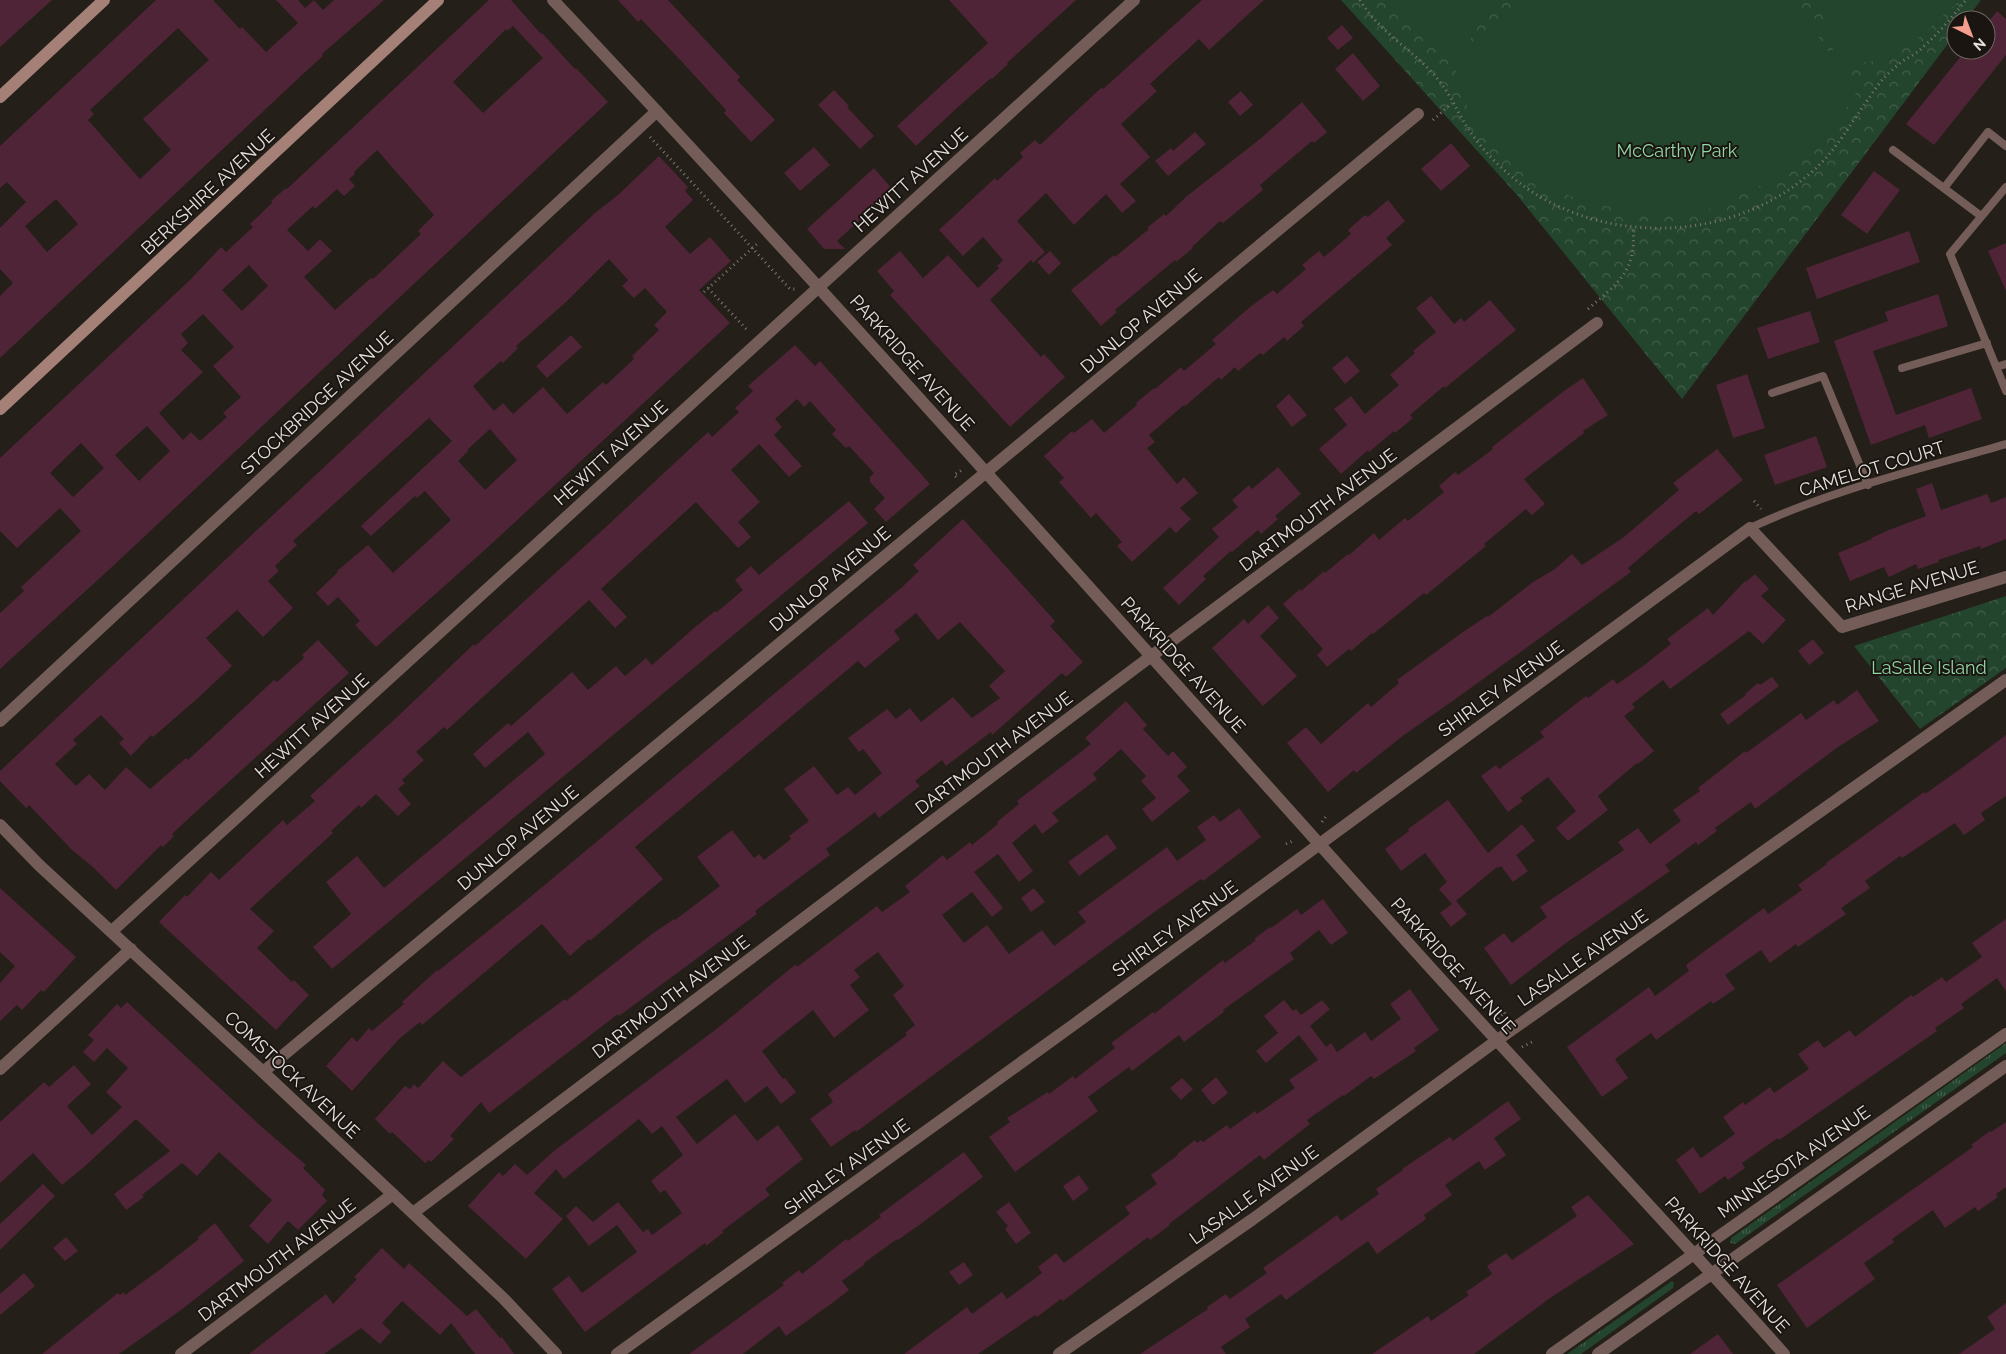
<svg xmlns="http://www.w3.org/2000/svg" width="2006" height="1354" font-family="Raleway,sans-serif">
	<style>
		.grass { fill: url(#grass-tufts) }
		.park { fill: url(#park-crowns) }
		.pitch { fill: #23442d }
		.building { fill: #4f2436; fill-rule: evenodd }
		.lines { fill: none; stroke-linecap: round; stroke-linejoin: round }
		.path { stroke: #7d7873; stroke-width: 3; stroke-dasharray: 1 4; stroke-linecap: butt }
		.lane { stroke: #745d58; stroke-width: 8 }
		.street { stroke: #745d58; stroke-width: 12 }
		.secondary { stroke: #a48077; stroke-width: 12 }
		.labels { text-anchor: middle; stroke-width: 4; stroke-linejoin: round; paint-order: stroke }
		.park-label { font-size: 18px; fill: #91d7a5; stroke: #1a1510 }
		.street-label { font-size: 18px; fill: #e5e1de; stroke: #1a1510 }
	</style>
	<defs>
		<pattern id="grass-tufts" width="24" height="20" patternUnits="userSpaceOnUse" patternTransform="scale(1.25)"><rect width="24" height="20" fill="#23442d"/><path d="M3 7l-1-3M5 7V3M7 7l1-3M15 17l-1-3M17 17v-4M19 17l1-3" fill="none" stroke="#435f4b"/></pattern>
		<pattern id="park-crowns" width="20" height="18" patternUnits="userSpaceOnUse" patternTransform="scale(1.25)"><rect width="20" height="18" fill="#23442d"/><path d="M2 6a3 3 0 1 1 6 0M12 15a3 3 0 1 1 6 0" fill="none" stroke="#435f4b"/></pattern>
	</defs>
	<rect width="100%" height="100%" fill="#241f19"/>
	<path class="grass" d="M2006 1043V1053L1735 1244 1730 1243 1731 1238Z
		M1672 1281 1674 1283 1673 1288 1581 1354H1567Z"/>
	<path class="park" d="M1341 0H1981L1966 20H1956V33L1682 399 1517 195Z
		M2006 596V668L1920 729 1854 646Z"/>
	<path class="pitch" d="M1383 0H1494L1459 58C1437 44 1397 22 1383 0Z
		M1519 0H1793L1837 64 1819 0H1960L1913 43 1886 59 1839 66 1858 90 1829 134 1787 173 1705 211H1628L1577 199 1546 185 1530 176 1508 158 1485 136 1467 106 1454 66Z"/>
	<path class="building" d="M0 0H52L0 47Z
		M156 0H213L240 29 242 27 266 52 298 23 276 0H298L305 8 314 0 323 10 334 0H384L322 54 323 56 303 74 0 358V296L13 283 0 269V228L26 202 7 182 0 188V146ZM178 28 209 60 143 119 171 150 140 179 88 120 94 114 90 110ZM56 199 78 224 47 252 25 226Z
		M489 0H511L541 34 542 33 575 69 576 68 608 102 113 566 0 669V613L24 591 21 587 81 531 60 508 17 548 0 531V458L190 280 221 247 226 252 253 227 250 224 272 203 271 201 286 188 287 189ZM513 26 543 58 483 113 453 82 506 29 507 31ZM377 150 434 215 418 231 421 234 373 279 371 278 335 310 304 277 332 251 320 239 308 251 287 230 313 206 315 209 337 189 344 196 355 186 349 179 355 174 354 172ZM249 265 268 286 242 311 222 290ZM203 314 234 347 213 366 241 397 223 413 227 417 200 441 191 432 183 440 159 413 203 372 181 350 188 343 181 334ZM147 426 170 451 139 481 115 455ZM81 443 104 468 73 497 50 473Z
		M618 0H668L740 77 737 80 775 120 751 142 724 113 726 110 683 63 641 19 638 22Z
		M949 0H1076L1007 63 1008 64 992 79 991 78 957 108 916 146 897 126 988 43Z
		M1202 0H1264L1209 50 1199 39 1150 84 1157 91 1121 124 1150 157 1120 184 1136 201 1122 213 1106 194 1074 225 1046 193 1017 221 1045 252 1033 263 1031 260 990 300 1041 357 1044 354 1065 377 1010 427 890 295 894 291 877 271 900 251 923 278 948 255 978 288 999 268 997 266 1003 260 983 237 963 256 939 230 995 178 997 181 1023 157 1020 153 1035 140 1040 145 1101 88 1103 89Z
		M1997 11 2006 19V55L1934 145 1906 124 1966 50H1986V25Z
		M1342 25 1353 38 1338 50 1327 38Z
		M1353 53 1380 86 1363 101 1335 69Z
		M834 90 849 106 847 107 874 136 860 149 818 105Z
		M1241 91 1253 105 1240 116 1228 102Z
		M1302 102 1327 132 1314 143 1312 141 1260 185 1263 190 1223 223 1220 221 1192 247 1193 248 1176 262 1175 260 1115 310 1117 312 1101 326 1071 290 1114 255 1115 257 1149 229 1147 228 1164 214 1166 216 1187 196 1260 139Z
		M1195 132 1206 144 1168 176 1155 161 1171 148 1173 151Z
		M1451 143 1470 166 1441 191 1421 169Z
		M814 147 830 165 800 191 784 173Z
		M659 156 688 187 685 191 693 200 665 227 690 254 710 237 731 261 699 290 730 323 487 548 376 647 355 625 360 621 338 597 328 606 316 593 338 572 337 571 368 545 393 573 451 520 425 491 417 498 415 496 371 536 361 526 452 441 429 418 293 541 297 545 275 566 279 571 268 581 293 608 263 637 237 610 206 638 232 666 198 698 153 737 151 735 131 756 119 743 124 739 101 715 73 740 77 744 55 764 76 786 89 774 105 790 126 767 150 789 186 758 188 760 274 680 277 682 304 658 302 655 318 640 349 673 200 808 172 834 174 836 163 847 161 845 116 890 93 867 72 850 29 805 26 808 0 781V771L595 213 618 195ZM609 259 628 280 622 286 634 298 645 288 667 312 654 325 659 330 632 356 634 359 606 385 603 382 567 414 543 387 513 414 503 403 494 411 473 386 501 361 503 363 518 348 516 346 565 303ZM490 429 517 460 485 490 458 461 468 451 467 450Z
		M874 168 893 190 837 241 845 249H824L807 229Z
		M1874 171 1900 190 1867 234 1841 215Z
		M1388 200 1405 221 1386 238 1392 245 1301 322 1304 326 1287 341 1284 337 1263 355 1260 353 1238 371 1235 367 1221 380 1219 377 1185 406 1184 405 1149 435 1155 442 1147 448 1177 484 1184 477 1198 493 1180 508 1191 519 1176 533 1170 527 1132 562 1117 546 1122 542 1096 513 1091 518 1059 482 1064 478 1044 456 1072 431 1074 433 1092 419 1104 433 1137 405 1136 403 1154 388 1155 389 1181 367 1184 371 1216 344 1212 340 1250 307 1273 290 1277 294 1306 269 1302 265 1319 251 1324 257 1351 234 1348 230 1365 215 1368 217Z
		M1909 231 1920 262 1817 299 1806 268Z
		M2006 243V291L1988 251Z
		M1050 251 1061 263 1049 275 1037 262Z
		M1938 294 1948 326 1873 351 1896 415 1971 388 1982 419 1929 438 1925 425 1871 445 1834 341 1888 321 1885 312Z
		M1431 296 1454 324 1461 318 1464 322 1490 300 1516 330 1445 388 1444 386 1410 415 1413 418 1395 433 1394 431 1369 452 1368 450 1341 474 1319 449 1347 425 1334 409 1351 396 1365 414 1399 385 1390 375 1415 353 1413 351 1436 332 1416 308Z
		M1810 311 1820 342 1768 359 1757 328Z
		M571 335 582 347 547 378 536 366Z
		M795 345 815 366 820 361 930 484 886 522 874 509 885 498 870 482V477L874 473 849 446 846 448 832 434 836 430 810 401 804 407 797 399 775 419 782 427 774 435 802 466 789 477 759 444 731 470 760 502 738 522 751 537 738 548 696 502 601 589 627 617 615 628 589 600 447 730 444 727 416 752 424 760 402 780 405 783 398 789 411 804 398 816 376 794 361 808 359 805 331 831 333 833 250 909 274 931 257 948 292 982 294 980 309 995 276 1030 159 922 185 895 187 897 211 872 219 880 283 820 287 825 315 801 310 796 396 718 474 644 475 646 608 525 708 432 712 437 739 412 735 408 753 391 748 386Z
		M1347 356 1360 371 1345 384 1332 368Z
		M1747 374 1765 428 1733 438 1716 385Z
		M1583 378 1608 415 1583 431 1584 433 1524 479 1545 504 1532 515 1526 509 1484 544 1486 546 1426 595 1424 593 1373 634 1372 633 1351 651 1349 649 1327 667 1317 655 1323 649 1283 604 1300 589 1301 591 1324 571 1325 573 1348 554 1349 555 1374 533 1379 540 1405 518 1408 521 1444 492 1439 486 1455 472 1458 475 1493 449 1492 447 1564 391Z
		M1289 394 1307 415 1292 427 1276 406Z
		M1816 436 1827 467 1775 485 1764 455Z
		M1717 449 1743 480 1699 514 1696 511 1656 544 1628 568 1631 572 1454 700 1404 735 1356 773 1354 770 1328 792 1287 743 1306 727 1321 744 1368 703 1371 707 1399 683 1397 680 1463 632 1487 616 1488 617 1533 582 1555 569 1572 554 1582 565 1624 537 1679 490 1673 483Z
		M1278 467 1301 494 1275 516 1278 519 1261 534 1258 530 1232 552 1231 551 1203 576 1206 579 1179 605 1163 588 1219 537 1212 529 1238 507 1232 500 1249 485 1252 489Z
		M1932 483 1941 510 1987 494 1991 503 2006 497V539L1981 549 1980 546 1938 560 1939 562 1918 569 1916 564 1889 577 1884 567 1850 581 1838 553 1872 539 1871 538 1889 530 1926 516 1916 489Z
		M849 501 868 523 332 969 313 947 351 914 326 882 357 856 384 888 545 754 528 732 485 768 473 754 508 723 511 726 572 672 588 690 616 666 625 676 646 658 652 665 694 628 715 611 717 612 743 590 735 580 751 566 759 575Z
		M963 519 1055 621 1050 626 1083 662 1066 677 1062 673 992 735 991 732 946 766 942 760 915 781 920 786 879 818 875 812 826 849 830 855 755 911 757 914 619 1016 618 1014 510 1097 489 1113 481 1102 450 1136 454 1139 431 1162 429 1160 425 1163 392 1132 390 1134 375 1119 405 1086 410 1089 414 1084 418 1088 443 1061 461 1077 521 1031 565 999 566 1001 652 934 674 919 675 920 720 886 697 857 732 830 754 858 759 854 764 860 791 839 789 836 809 821 784 789 814 766 837 795 848 787 855 795 882 773 863 749 859 752 848 738 887 709 896 719 910 708 921 722 953 697 972 718 1000 698 989 686 1005 671 960 622 938 640 916 613 894 631 900 639 887 650 865 668 858 661 635 847 663 879 590 941 589 939 570 956 542 924 422 1025 420 1022 399 1039 352 1091 326 1066 352 1037 357 1042 369 1028 372 1031 404 1004 402 1002 437 970 438 971 523 903 901 588 919 571 913 565Z
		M1755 574 1769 589 1761 596 1786 620 1763 644 1749 631 1670 689 1663 680 1632 704 1635 708 1624 716 1654 751 1638 764 1637 763 1598 796 1608 810 1568 841 1556 828 1576 811 1548 777 1520 798 1523 801 1508 812 1481 776 1496 765 1499 769 1544 737 1540 732 1586 696 1588 698 1613 679 1617 684 1643 666 1671 644 1667 639 1708 608 1713 615 1745 581 1746 582Z
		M1268 605 1279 618 1260 636 1297 676 1263 706 1212 648 1244 619 1248 624Z
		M1813 639 1824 653 1809 665 1798 651Z
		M1772 677 1779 686 1728 725 1720 714 1746 695 1745 694 1758 683 1760 685Z
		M1857 690 1879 721 1838 747 1755 809 1751 802 1715 828 1717 831 1698 845 1696 842 1665 865 1670 871 1566 943 1511 985 1484 948 1504 933 1512 943 1547 917 1540 907 1624 850 1618 842 1638 828 1650 844 1681 821 1673 810 1700 791 1698 788 1745 751 1746 753 1801 713 1806 720 1834 700 1837 705Z
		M1126 701 1147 725 1143 729 1168 756 1173 751 1187 767 1177 776 1190 791 1152 822 1142 809 1156 798 1141 781 1146 776 1121 749 1093 774 1097 779 1052 813 1059 821 1042 834 1035 824 1012 843 1033 871 1019 882 998 854 974 872 1003 908 992 917 972 892 942 915 964 943 987 925 1009 954 1042 930 1054 946 1086 922 1078 912 1167 847 1177 861 1206 840 1197 827 1214 815 1220 822 1239 808 1261 837 1203 881 1201 879 1153 913 856 1132 855 1130 831 1147 810 1119 833 1102 828 1094 907 1035 905 1033 915 1025 893 995 904 986 878 952 854 970 860 977 850 985 869 1010 834 1038 813 1010 762 1051 783 1079 785 1078 796 1092 781 1104 767 1086 745 1103 727 1079 676 1117 697 1144 735 1114 757 1141 778 1125 803 1159 765 1189 770 1195 722 1231 724 1232 706 1246 705 1243 585 1332 552 1289 569 1276 582 1293 637 1252 617 1225 589 1246 566 1216 576 1206 593 1222 618 1202 643 1232 648 1229 652 1235 682 1213 665 1190 660 1193 651 1181 683 1155 662 1126 652 1134 639 1119 564 1179 556 1169 534 1193 563 1219 526 1259 468 1206 499 1172 503 1176 515 1164 527 1175 554 1151 719 1027 796 964 797 967 877 906 882 912 910 892 905 886 943 855 947 860 970 842 972 845 998 824 997 822 1019 804 1017 801 1091 744 1085 738Z
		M2006 735V796L1981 813 1985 820 1964 835 1955 823 1902 858 1900 856 1865 881 1870 888 1841 908 1846 914 1798 947 1796 944 1770 963 1761 950 1725 975 1735 989 1713 1004 1711 1001 1656 1040 1651 1033 1615 1059 1628 1078 1602 1097 1567 1047 1649 987 1655 996 1689 971 1686 965 1713 945 1764 908 1768 914 1802 890 1798 885 1827 864 1826 863 1924 792 1925 794 1963 767Z
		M1448 800 1488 853 1522 824 1535 841 1516 855 1528 871 1513 882 1501 866 1498 868 1497 867 1456 901 1467 914 1451 927 1440 913 1452 904 1439 889 1447 882 1425 853 1401 871 1385 849 1409 831 1408 829Z
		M1107 834 1117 848 1079 876 1068 862Z
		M0 888 76 957 44 992 41 990 22 1010 17 1005 0 1021V983L15 966 0 952Z
		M1034 888 1045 902 1031 912 1021 898Z
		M1323 899 1348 933 1331 945 1319 930 1290 953 1294 959 1223 1010 1224 1012 1184 1042 1179 1035 1132 1071 1129 1067 1088 1097 1098 1111 1015 1172 989 1137 1010 1122 1007 1118 1048 1092 1049 1094 1073 1076 1075 1079 1115 1048 1111 1043 1153 1012 1154 1014 1223 960 1225 963 1256 940 1254 939 1270 927 1271 928 1297 909 1301 915Z
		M2006 919V991L1997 978 1961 1004 1964 1008 1935 1028 1937 1031 1779 1140 1778 1138 1742 1163 1745 1168 1728 1180 1725 1176 1700 1194 1676 1160 1693 1147 1701 1158 1735 1134 1723 1117 1743 1102 1745 1105 1770 1087 1774 1093 1809 1069 1798 1054 1818 1040 1824 1048 1850 1030 1855 1037 1911 995 1913 997 1942 977 1946 982 1982 957 1972 943Z
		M1410 989 1439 1030 1414 1048 1416 1051 1374 1079 1371 1076 1344 1096 1343 1095 1307 1120 1310 1124 1264 1160 1260 1155 1169 1224 1170 1225 1150 1240 1148 1237 1063 1301 1061 1299 1037 1317 1035 1315 978 1354H904L967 1307 972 1314 1002 1292 1007 1299 1042 1273 1038 1267 1056 1253 1064 1263 1130 1214 1125 1207 1157 1184 1151 1175 1178 1155 1177 1154 1195 1140 1197 1143 1201 1140 1203 1142 1227 1125 1230 1129 1255 1111 1257 1114 1295 1088 1289 1080 1318 1060 1299 1035 1266 1063 1256 1051 1278 1033 1264 1016 1284 1000 1293 1011 1296 1009 1301 1015 1322 1000 1330 1009 1310 1026 1326 1047 1331 1043 1337 1052 1365 1032 1371 1041 1401 1019 1390 1004Z
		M127 1002 263 1128 306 1165 303 1168 325 1190 322 1195 327 1201 298 1230 288 1221 268 1244 249 1226 272 1200 219 1152 197 1176 182 1163 142 1195 144 1197 126 1210 114 1194 170 1151 136 1119 84 1167 62 1185 33 1153 0 1183V1122L44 1082 49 1087 74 1065 91 1084 67 1106 92 1135 122 1107 106 1092 128 1068 107 1048 94 1062 83 1052 94 1040 88 1035 117 1004 121 1008Z
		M1216 1077 1228 1093 1213 1105 1201 1090Z
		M1182 1078 1193 1089 1181 1100 1170 1088Z
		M1508 1101 1521 1119 1494 1138 1506 1155 1485 1170 1479 1161 1445 1185 1452 1195 1424 1215 1426 1219 1377 1254 1368 1241 1286 1300 1281 1294 1245 1319 1250 1327 1221 1347 1226 1354H1140L1208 1309 1207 1307 1226 1294 1230 1299 1267 1273 1263 1268 1322 1226 1337 1215 1341 1221 1379 1194 1376 1189 1403 1170 1402 1169 1450 1137 1453 1141Z
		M2006 1122V1187L1996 1194 1998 1197 1978 1211 1975 1207 1945 1228 1933 1210 1892 1239 1894 1242 1864 1263 1875 1279 1807 1328 1777 1285 1973 1147 1971 1145 1990 1131 1991 1132Z
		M964 1152 983 1177 922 1223 898 1240 897 1239 864 1263 865 1264 842 1281 849 1290 835 1301 786 1336 779 1326 743 1354H689L784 1285 782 1283 799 1270 802 1274 846 1239 848 1241 881 1217 879 1215Z
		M1079 1175 1089 1189 1073 1201 1063 1186Z
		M43 1184 55 1196 0 1250V1224Z
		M1588 1195 1634 1244 1553 1296 1474 1354H1372L1428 1316 1431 1321 1469 1295 1466 1292 1492 1274 1487 1266 1506 1253 1512 1260 1577 1216 1571 1207Z
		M1009 1202 1031 1233 1016 1244 1005 1229 1008 1226 996 1212Z
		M215 1223 244 1261 181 1310 119 1354H42L118 1293 120 1295 124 1292 125 1295 158 1271 199 1239 198 1237Z
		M66 1237 78 1251 65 1261 53 1248Z
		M382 1248 404 1269 409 1263 467 1316 476 1309 500 1338 502 1337 514 1354H475L451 1323 440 1335 402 1301 382 1323 391 1332 380 1344 361 1328 324 1354H249L326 1294 333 1304 357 1279 354 1277Z
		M964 1262 973 1275 959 1285 949 1272Z
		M24 1273 35 1286 0 1315V1294Z
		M2006 1303V1354H1959L1995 1329 1987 1317Z
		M1718 1334 1733 1354H1690Z"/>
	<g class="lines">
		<path class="path" d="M1360 0C1381 36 1422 54 1445 89 1454 102 1460 117 1469 130 1483 151 1504 172 1525 187 1607 245 1729 242 1807 176 1831 157 1847 130 1864 105 1870 97 1876 87 1883 79 1888 74 1894 68 1900 63 1908 57 1917 54 1923 47 1939 33 1953 16 1966 0
			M1433 120 1452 103
			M650 137 790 289H795
			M708 288 748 331
			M704 292 758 243
			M1588 309C1618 283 1637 271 1633 228
			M956 477 954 475 962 470
			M1754 501 1761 509
			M1322 822 1327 815
			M1286 844 1295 840
			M1498 1019 1504 1012 1506 1015
			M1522 1047 1532 1042"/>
		<path class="lane" d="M1893 150 1981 216
			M2006 187 1950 254 2006 391
			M1944 188 1988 132 2006 146
			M1996 367 2006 364
			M1902 368 1987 343
			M1772 393 1823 376 1868 485
			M1750 528C1831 490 1920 469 2006 444"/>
		<path class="street" d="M553 0C847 313 1131 635 1418 954 1539 1088 1664 1219 1784 1354
			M0 721 657 111
			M0 825 39 865 263 1072 503 1298 556 1354
			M112 931 1134 0
			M0 1069 131 949
			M263 1072 1418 114
			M413 1213 1134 669 1597 323
			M181 1354 393 1194
			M617 1354 1076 1023 1750 528 1842 627 2006 577
			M1059 1354 1253 1219 1496 1041 2006 680
			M1552 1354 2006 1034
			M1598 1354 2006 1066"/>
		<path class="secondary" d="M0 97 104 0
			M0 409 438 0"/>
	</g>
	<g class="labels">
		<g class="park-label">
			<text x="1677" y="157">McCarthy Park</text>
			<text x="1929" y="674">LaSalle Island</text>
		</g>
		<g class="street-label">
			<text transform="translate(911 180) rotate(-42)" y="6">HEWITT AVENUE</text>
			<text transform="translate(208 192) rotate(-43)" y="6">BERKSHIRE AVENUE</text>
			<text transform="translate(1141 321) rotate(-40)" y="6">DUNLOP AVENUE</text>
			<text transform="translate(912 363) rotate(48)" y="6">PARKRIDGE AVENUE</text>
			<text transform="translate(317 403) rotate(-43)" y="6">STOCKBRIDGE AVENUE</text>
			<text transform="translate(611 453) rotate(-42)" y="6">HEWITT AVENUE</text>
			<text transform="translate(1872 469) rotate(-17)" y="6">CAMELOT COURT</text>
			<text transform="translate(1318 510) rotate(-37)" y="6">DARTMOUTH AVENUE</text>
			<text transform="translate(830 579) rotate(-40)" y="6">DUNLOP AVENUE</text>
			<text transform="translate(1912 587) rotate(-17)" y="6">RANGE AVENUE</text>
			<text transform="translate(1183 665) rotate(48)" y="6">PARKRIDGE AVENUE</text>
			<text transform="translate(1501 689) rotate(-36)" y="6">SHIRLEY AVENUE</text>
			<text transform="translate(312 726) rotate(-42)" y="6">HEWITT AVENUE</text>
			<text transform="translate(994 753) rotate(-37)" y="6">DARTMOUTH AVENUE</text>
			<text transform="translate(518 838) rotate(-40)" y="6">DUNLOP AVENUE</text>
			<text transform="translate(1175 929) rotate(-36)" y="6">SHIRLEY AVENUE</text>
			<text transform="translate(1583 958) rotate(-35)" y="6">LASALLE AVENUE</text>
			<text transform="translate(1453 966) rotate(48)" y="6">PARKRIDGE AVENUE</text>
			<text transform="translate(671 997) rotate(-37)" y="6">DARTMOUTH AVENUE</text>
			<text transform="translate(292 1075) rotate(43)" y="6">COMSTOCK AVENUE</text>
			<text transform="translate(1794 1162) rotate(-35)" y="6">MINNESOTA AVENUE</text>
			<text transform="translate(847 1167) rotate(-36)" y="6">SHIRLEY AVENUE</text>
			<text transform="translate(1254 1195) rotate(-36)" y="6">LASALLE AVENUE</text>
			<text transform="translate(277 1260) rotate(-37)" y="6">DARTMOUTH AVENUE</text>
			<text transform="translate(1727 1265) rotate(48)" y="6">PARKRIDGE AVENUE</text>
		</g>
	</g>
	<g transform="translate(1971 35) rotate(138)"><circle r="24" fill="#1a1510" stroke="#6b6762"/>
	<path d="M0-4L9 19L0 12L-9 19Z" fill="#f59d8e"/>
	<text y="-8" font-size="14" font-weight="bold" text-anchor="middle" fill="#e5e1de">N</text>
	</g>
</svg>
